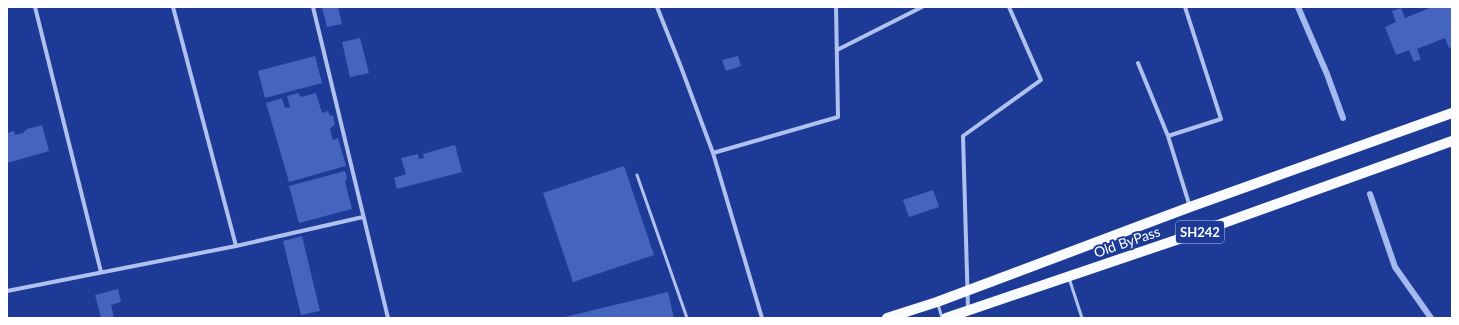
<svg xmlns="http://www.w3.org/2000/svg" width="1459" height="325" font-family="Lato,sans-serif">
	<style>
		.lines { fill: none; stroke-linecap: round; stroke-linejoin: round }
		.stream { stroke: #a5b9f1; stroke-width: 6 }
		.building { fill: #4564bd }
		.lane { stroke: #b1c1ef; stroke-width: 3 }
		.street { stroke: #b1c1ef; stroke-width: 4 }
		.primary { stroke: #fafbff; stroke-width: 10 }
		.labels { text-anchor: middle; stroke-width: 4; stroke-linejoin: round; paint-order: stroke }
		.shield { fill: #1d3b96; stroke: #bbc4e0; stroke-width: 1 }
		.shield-label { font-size: 13px; font-weight: bold; fill: #fff }
		.street-label { font-size: 14px; fill: #fff; stroke: #1d3b96 }
	</style>
	<rect width="100%" height="100%" fill="#1d3b96"/>
	<g class="lines">
		<path class="stream" d="M1298 7 1327 74 1343 118
			M1370 194 1395 267 1431 318"/>
	</g>
	<path class="building" d="M322 7H338L342 24 327 27Z
		M1432 7H1452V47L1449 48 1445 38 1417 49 1421 59 1414 62 1409 50 1396 55 1385 27 1396 22 1392 11 1401 8 1405 18Z
		M360 38 369 73 350 77 342 42Z
		M315 56 322 83 265 98 258 71Z
		M738 56 741 66 726 71 722 60Z
		M298 93 301 97 316 93 322 113 328 111 330 116 333 115 335 124 330 129 333 140 338 138 346 166 289 182 266 103 282 98 285 108 290 107 287 96Z
		M42 125 49 151 7 163V133L14 131 15 135 23 133 27 129Z
		M455 145 462 172 397 189 394 178 406 174 401 158 418 154 419 159 424 158 423 154Z
		M624 166 654 255 573 282 543 193Z
		M345 171 347 178 345 182 352 209 299 223 289 186Z
		M933 190 939 207 909 217 903 200Z
		M302 236 320 311 301 315 283 241Z
		M118 289 121 302 111 305 114 318H101L95 295Z
		M668 292 674 318H565V317Z"/>
	<g class="lines">
		<path class="lane" d="M637 175 687 318
			M1069 278 1082 318
			M938 304 942 318"/>
		<path class="street" d="M35 7 101 272
			M173 7 236 246
			M313 7 388 318
			M657 7 681 67 713 153 762 318
			M837 50 922 7
			M1138 63 1168 136 1190 207
			M1168 136 1221 119 1185 7
			M713 153 838 117 836 7
			M7 291 236 246 363 217
			M968 309 963 136 1041 80 1009 7"/>
		<path class="primary" d="M887 318 937 302 1190 207 1452 113
			M946 318 1179 239 1452 141"/>
	</g>
	<g class="labels">
		<rect class="shield" x="1176" y="221" width="48" height="22" rx="3"/>
		<g class="shield-label">
			<text x="1200" y="237">SH242</text>
		</g>
		<g class="street-label">
			<text transform="translate(1127 242) rotate(-19)" y="5">Old ByPass</text>
		</g>
	</g>
	<rect width="1459" height="325" fill="none" stroke="#ffffff" stroke-width="16"/>
</svg>
